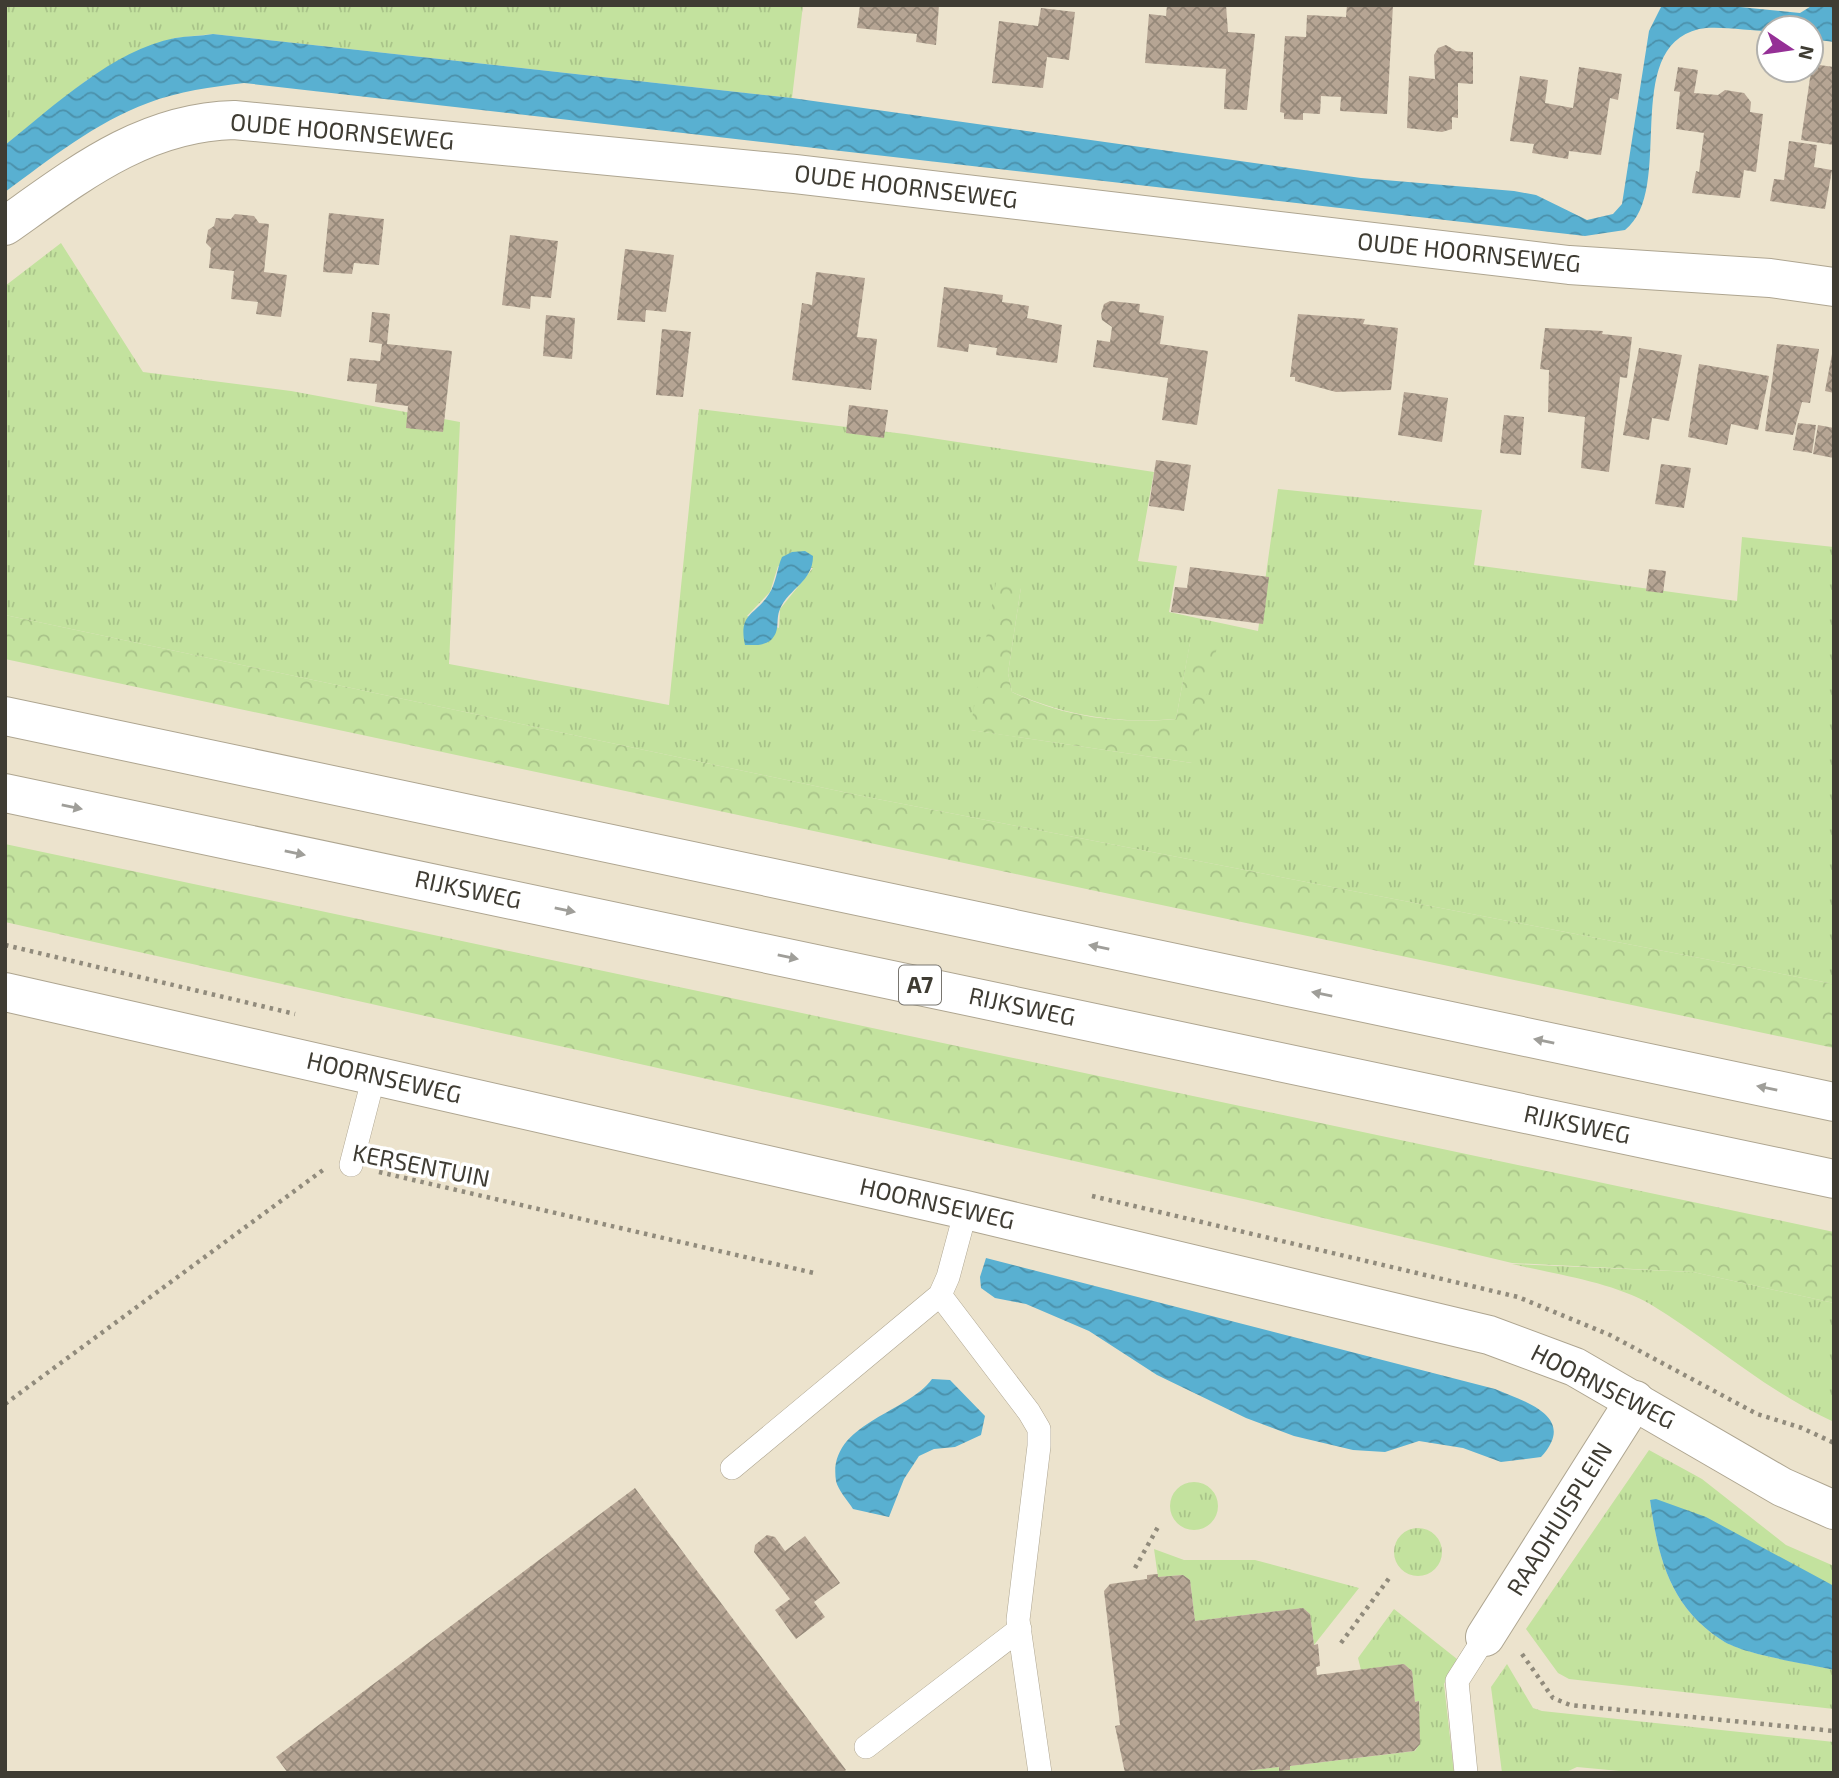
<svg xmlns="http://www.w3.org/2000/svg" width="1839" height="1778" font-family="'Exo 2',sans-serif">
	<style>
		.grass { fill: url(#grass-tufts); fill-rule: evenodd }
		.forest { fill: url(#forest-crowns) }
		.water { fill: url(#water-waves) }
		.building { fill: url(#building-cross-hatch) }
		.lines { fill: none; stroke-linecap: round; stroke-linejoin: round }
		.lane-casing { stroke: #aea590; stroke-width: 24 }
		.street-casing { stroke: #aea590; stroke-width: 40 }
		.secondary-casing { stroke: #aea590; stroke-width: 40 }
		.highway-casing { stroke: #aea590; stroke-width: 40 }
		.path { stroke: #918b7c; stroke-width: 4.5; stroke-dasharray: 3.5 5; stroke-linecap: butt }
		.lane { stroke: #fff; stroke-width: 23 }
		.street { stroke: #fff; stroke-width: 38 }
		.secondary { stroke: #fff; stroke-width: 38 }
		.highway { stroke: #fff; stroke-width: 38 }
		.oneway { fill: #9f9e99 }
		.labels { text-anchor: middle; stroke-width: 7; stroke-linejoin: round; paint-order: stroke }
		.shield { fill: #fff; stroke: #797670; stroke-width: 2 }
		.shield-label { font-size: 23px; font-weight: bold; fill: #3f3c33 }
		.street-label { font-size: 24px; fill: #3f3c33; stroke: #fff }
	</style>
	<defs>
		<pattern id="grass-tufts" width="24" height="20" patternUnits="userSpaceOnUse" patternTransform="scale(1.75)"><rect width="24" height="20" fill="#c3e29e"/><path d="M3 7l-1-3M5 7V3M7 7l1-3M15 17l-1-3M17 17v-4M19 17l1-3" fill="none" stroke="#a9c389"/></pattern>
		<pattern id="forest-crowns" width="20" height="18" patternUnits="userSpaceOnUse" patternTransform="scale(1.75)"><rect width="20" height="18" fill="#c3e29e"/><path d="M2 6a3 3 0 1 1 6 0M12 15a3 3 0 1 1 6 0" fill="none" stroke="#a9c389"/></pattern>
		<pattern id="water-waves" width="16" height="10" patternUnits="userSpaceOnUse" patternTransform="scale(1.75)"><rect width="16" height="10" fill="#59b0d1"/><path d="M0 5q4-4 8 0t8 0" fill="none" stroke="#4b90aa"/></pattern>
		<pattern id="building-cross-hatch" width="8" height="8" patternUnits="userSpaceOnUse" patternTransform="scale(1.75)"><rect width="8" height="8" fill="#b6a594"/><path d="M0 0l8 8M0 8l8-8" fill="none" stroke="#958879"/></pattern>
	</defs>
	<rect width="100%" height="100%" fill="#ece3cd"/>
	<path class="grass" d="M5 5H803L792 98 213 34 174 38 87 80 5 145Z
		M61 243 143 372 291 391 460 422 449 664 669 705 699 409 905 434 1154 472 1138 561 1177 566 1169 612 1258 631 1278 489 1482 510 1474 565 1737 601 1742 537 1834 547V984L867 797 5 615V286ZM778 566 813 568 780 609 779 628 747 616 770 592ZM1021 587 1008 673 1012 692C1065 716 1118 724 1176 719L1190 643 1192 763 971 730Z
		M1512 1264 1693 1272 1834 1303V1422C1767 1392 1713 1342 1650 1304 1612 1282 1554 1274 1512 1264Z
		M1649 1450 1702 1479 1786 1545 1834 1566V1586L1650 1500C1658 1556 1669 1605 1720 1639 1743 1655 1805 1663 1834 1670V1709L1569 1679 1558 1673 1526 1629Z
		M1170 1506a24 24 0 1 1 48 0a24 24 0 1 1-48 0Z
		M1394 1552a24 24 0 1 1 48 0a24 24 0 1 1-48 0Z
		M1154 1549 1184 1560H1255L1359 1588 1314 1645 1310 1614 1303 1608 1195 1621 1190 1580 1183 1575 1158 1577Z
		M1394 1609 1457 1659 1444 1684 1454 1773H1229L1279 1767V1771L1290 1766 1415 1751 1420 1743 1417 1712 1420 1711 1419 1701 1415 1702 1412 1671 1404 1664 1361 1670 1358 1658Z
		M1507 1664 1533 1708 1542 1711 1834 1742V1773H1641L1577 1767 1564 1773H1502L1491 1687Z"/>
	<path class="forest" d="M996 582 1021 587 1008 673 1012 692C1064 717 1118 724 1176 719L1190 642 1217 647 1192 763 970 730Z
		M5 615 867 797 1834 984V1048L5 659Z
		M5 844 1834 1232V1303L1693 1272 1512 1263 1248 1200 5 922Z"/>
	<path class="water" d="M1662 5H1720L1800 13 1813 5H1834V42L1811 39V28H1769V31C1750 31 1716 25 1699 29 1619 48 1677 190 1625 230L1585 236 244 83C211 87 179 91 148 103 96 122 50 159 5 192V145C54 106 113 50 175 38 188 36 201 36 213 34L792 98 1361 178 1514 191 1536 195 1587 220 1613 214 1622 204 1649 31Z
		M805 551 813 556C813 582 789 588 780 609 775 621 781 630 771 640 763 646 755 645 745 645 738 613 755 616 769 594 776 584 777 568 782 557L792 552Z
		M986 1258 1495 1389C1526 1402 1578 1417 1541 1457L1501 1462 1463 1448 1419 1441 1385 1452 1353 1450 1294 1436 1246 1418 1157 1375 1089 1331 1026 1304 995 1298 981 1288 980 1277Z
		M932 1379 950 1380 985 1416 981 1435 955 1447 934 1449 919 1456 904 1479 889 1517 853 1509C848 1501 838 1490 836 1481 827 1423 907 1414 932 1379Z
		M1656 1499 1706 1517 1834 1586V1670C1805 1663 1742 1655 1720 1639 1669 1605 1658 1556 1650 1500Z"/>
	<path class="building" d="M860 5H939L936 45 916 42 917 34 857 28Z
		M1167 5H1226L1228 32 1255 34 1247 110 1224 109 1226 69 1145 63 1149 14 1166 16Z
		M1347 5H1393L1387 114 1340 111 1341 97 1321 96 1320 114 1303 113V120L1284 119V113L1280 112 1285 36 1306 37 1307 15 1346 17Z
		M1041 8 1075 12 1069 60 1047 57 1043 88 992 83 999 21 1038 26Z
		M1446 45 1456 51 1473 52V84L1458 83V118L1452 117V129L1442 132 1407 128 1409 76 1435 79 1434 55 1438 48Z
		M1812 64 1834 67V145L1801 140Z
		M1579 67 1622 74 1618 100 1610 98 1601 155 1569 151 1568 159 1532 153 1534 144 1510 141 1520 76 1548 80 1545 103 1573 108Z
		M1678 67 1698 70 1694 93 1718 95 1725 90 1744 93 1751 102 1750 112 1763 114 1756 172 1744 170 1740 198 1692 193 1696 171 1699 172 1704 133 1676 129 1680 92 1674 91Z
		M1789 141 1817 145 1814 167 1832 170 1825 209 1770 201 1774 179 1784 180Z
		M329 213 384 219 379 265 354 263 352 274 323 272Z
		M235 214 254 216 259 223 269 224 264 272 287 275 281 317 256 314 258 302 231 299 234 271 209 268 211 248 206 243 208 230 214 226 216 218 231 219Z
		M510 235 558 241 551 298 531 296 530 309 502 305Z
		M625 249 674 255 666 312 646 310 645 322 617 320Z
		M816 272 865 278 857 337 877 339 871 390 792 380 802 303 812 305Z
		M944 287 1003 295 1002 302 1029 306 1027 318 1062 325 1057 363 996 355 997 348 969 344 968 352 937 347Z
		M1110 301 1140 304 1139 312 1164 316 1160 344 1208 351 1197 425 1162 420 1168 378 1093 367 1097 340 1110 342 1112 327 1102 320 1101 314 1104 304Z
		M372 312 390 314 387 344 452 351 443 432 406 428 408 406 375 402 377 384 347 381 350 358 380 361 382 344 369 342Z
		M1298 314 1365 319 1363 324 1398 328 1391 390 1336 392 1295 381V377H1290Z
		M546 315 575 318 572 359 543 356Z
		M1545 328 1603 331 1602 334 1632 337 1627 378 1620 377 1609 472 1581 468 1585 417 1548 412 1549 370 1540 369Z
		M662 329 691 332 683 397 656 395Z
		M1777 344 1819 349 1810 403 1802 402 1793 435 1765 431Z
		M1639 348 1682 355 1669 421 1652 418 1649 440 1623 435Z
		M1832 354H1834V393L1825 391Z
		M1699 364 1769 376 1758 430 1731 424 1727 445 1688 437Z
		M1404 392 1448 398 1442 442 1398 435Z
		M849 405 888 410 884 438 846 433Z
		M1504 415 1524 417 1521 455 1500 453Z
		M1798 423 1816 425 1812 453 1793 450Z
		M1818 425 1834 428V458L1813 454Z
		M1156 460 1191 465 1184 511 1149 506Z
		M1661 464 1691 468 1684 508 1655 504Z
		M1190 567 1269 577 1263 624 1171 612 1175 587 1187 588Z
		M1649 569 1666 571 1663 593 1646 591Z
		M635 1488 846 1770 842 1773H288L276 1757Z
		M767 1535 775 1537 785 1551 805 1536 840 1583 814 1602 825 1617 796 1639 775 1610 790 1599 754 1552 755 1545Z
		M1158 1574V1577L1183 1575 1190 1580 1195 1621 1303 1608 1310 1614 1314 1645 1318 1644 1320 1666 1316 1667 1317 1675 1404 1664 1412 1671 1415 1702 1419 1701 1420 1744 1414 1751 1290 1766V1770L1279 1771V1767L1229 1773H1125L1115 1726 1120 1725 1104 1591 1110 1584 1147 1579V1575Z"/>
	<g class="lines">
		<defs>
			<path id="lane" d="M351 1165 374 1076
				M940 1295 1029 1412 1039 1429V1446L1018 1620 1040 1773
				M732 1468 940 1295 948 1277 966 1210
				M866 1747 1020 1629
				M1466 1773 1457 1681 1485 1637"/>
			<path id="street" d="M5 226C76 176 143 122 234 120L795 174 1569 265 1770 278 1834 287
				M1485 1637 1635 1400"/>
			<path id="secondary" d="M5 992 966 1210 1489 1335 1575 1367 1782 1487 1834 1510"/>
			<path id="highway" d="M5 716 1834 1102
				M5 793 1834 1179"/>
		</defs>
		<use href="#lane" class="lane-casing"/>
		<use href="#street" class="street-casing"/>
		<use href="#secondary" class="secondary-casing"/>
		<use href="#highway" class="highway-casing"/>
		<path class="path" d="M5 945 295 1014
			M379 1172 814 1273
			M1092 1196 1518 1297 1610 1335 1757 1414 1802 1428 1834 1443
			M5 1404 323 1170
			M1135 1568 1158 1527
			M1341 1643 1390 1577
			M1522 1654 1553 1698 1570 1705 1834 1731"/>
		<use href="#lane" class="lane"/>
		<use href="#street" class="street"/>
		<use href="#secondary" class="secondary"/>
		<use href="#highway" class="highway"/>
	</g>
	<defs><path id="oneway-solid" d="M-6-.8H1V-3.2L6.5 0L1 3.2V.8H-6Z" transform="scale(1.75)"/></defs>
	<g class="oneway">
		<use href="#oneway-solid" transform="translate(72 807) rotate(12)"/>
		<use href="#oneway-solid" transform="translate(295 853) rotate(12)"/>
		<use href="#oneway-solid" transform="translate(565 910) rotate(12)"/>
		<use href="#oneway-solid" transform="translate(1099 947) rotate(-168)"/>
		<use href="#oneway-solid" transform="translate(788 957) rotate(12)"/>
		<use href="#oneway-solid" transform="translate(1322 994) rotate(-168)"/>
		<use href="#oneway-solid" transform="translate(1544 1041) rotate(-168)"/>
		<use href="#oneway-solid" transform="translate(1767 1088) rotate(-168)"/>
	</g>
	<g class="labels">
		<rect class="shield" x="899" y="965.5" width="42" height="39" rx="5"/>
		<g class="shield-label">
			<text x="920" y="993">A7</text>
		</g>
		<g class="street-label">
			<text transform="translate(342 132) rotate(5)" y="8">OUDE HOORNSEWEG</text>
			<text transform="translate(906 187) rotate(7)" y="8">OUDE HOORNSEWEG</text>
			<text transform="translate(1469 253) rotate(6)" y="8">OUDE HOORNSEWEG</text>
			<text transform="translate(468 890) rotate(12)" y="8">RIJKSWEG</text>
			<text transform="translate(1022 1007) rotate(12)" y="8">RIJKSWEG</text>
			<text transform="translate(384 1078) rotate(13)" y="8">HOORNSEWEG</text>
			<text transform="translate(1577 1125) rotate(12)" y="8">RIJKSWEG</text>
			<text transform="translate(421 1166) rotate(11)" y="8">KERSENTUIN</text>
			<text transform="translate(937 1204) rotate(13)" y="8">HOORNSEWEG</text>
			<text transform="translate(1603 1387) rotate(27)" y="8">HOORNSEWEG</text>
			<text transform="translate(1560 1519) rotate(-58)" y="8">RAADHUISPLEIN</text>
		</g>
	</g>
	<rect width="1839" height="1778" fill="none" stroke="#3f3c33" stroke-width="14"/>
	<g transform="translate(1790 49) rotate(103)"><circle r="33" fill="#ffffff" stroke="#b2b1ad" stroke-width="2"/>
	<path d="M0-5L12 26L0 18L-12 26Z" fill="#953096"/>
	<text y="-10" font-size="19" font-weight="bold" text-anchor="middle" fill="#3f3c33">N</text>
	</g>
</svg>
